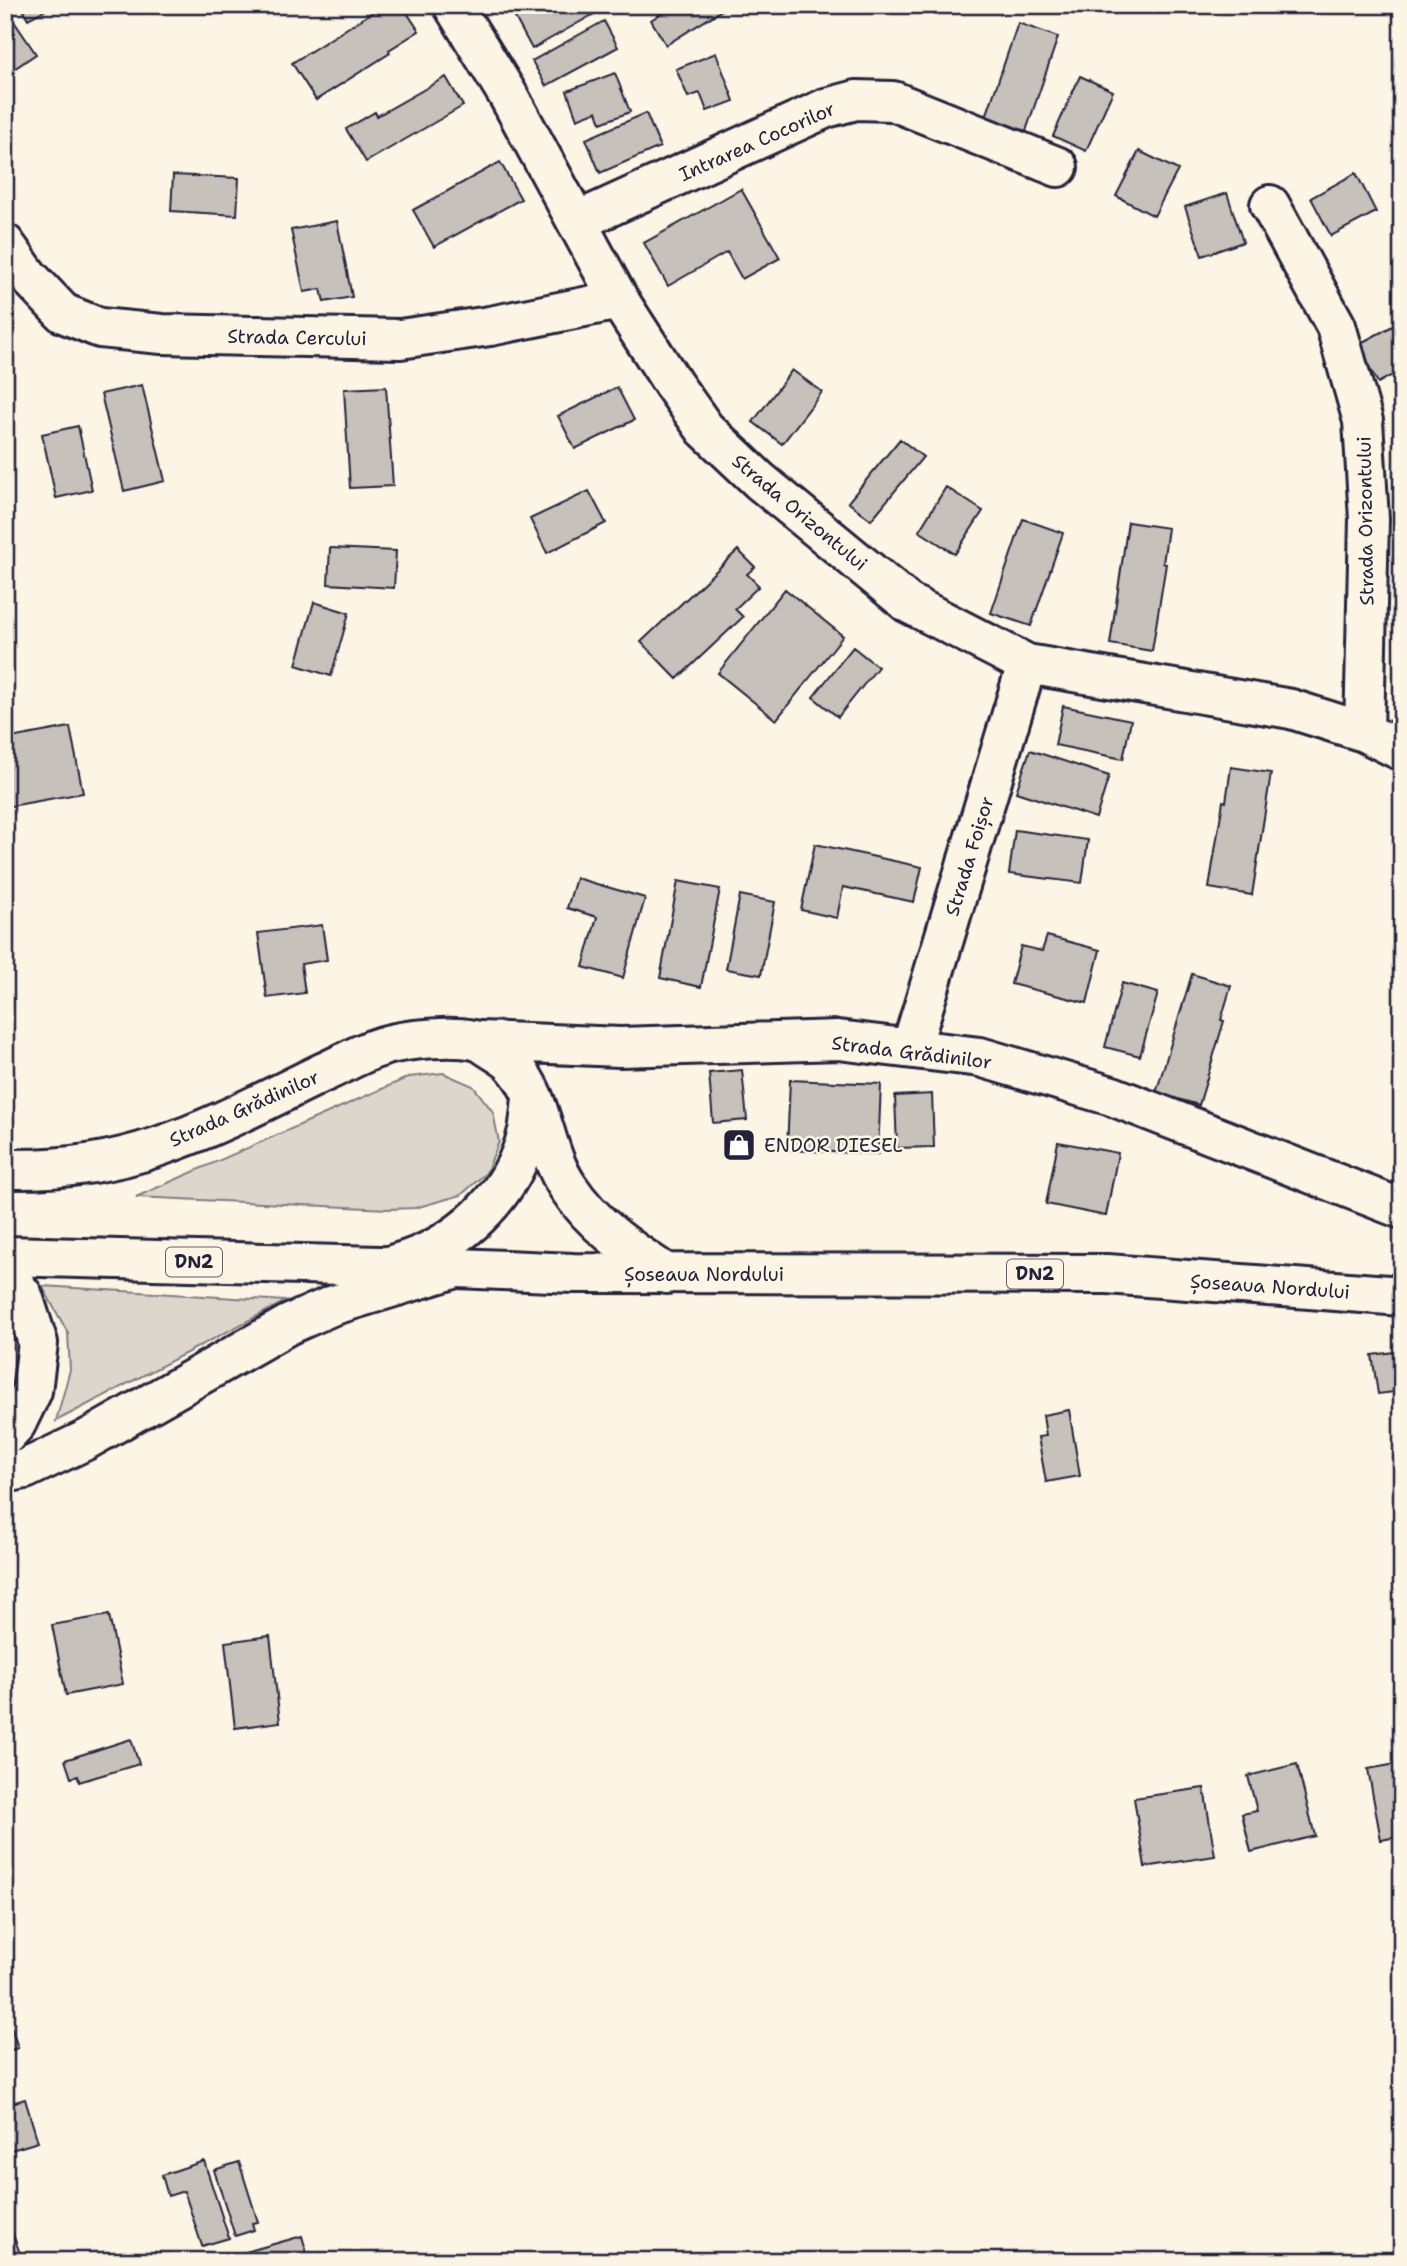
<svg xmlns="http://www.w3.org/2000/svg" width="1407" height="2266" font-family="'Shantell Sans',sans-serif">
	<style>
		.green { fill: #dcd6cc; stroke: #7f7c84; stroke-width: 2 }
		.building { fill: #c6c1bb; stroke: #22223b; stroke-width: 2 }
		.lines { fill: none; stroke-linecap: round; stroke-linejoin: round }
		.minor-casing { stroke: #22223b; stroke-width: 44 }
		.major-casing { stroke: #22223b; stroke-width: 44 }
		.minor { stroke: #fcf5e5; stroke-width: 38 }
		.major { stroke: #fcf5e5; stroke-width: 38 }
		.labels { text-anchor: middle; stroke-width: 5; stroke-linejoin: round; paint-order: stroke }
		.shield { fill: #fcf5e5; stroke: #63616e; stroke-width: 2 }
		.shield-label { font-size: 18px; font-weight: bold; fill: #22223b }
		.street-label { font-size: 19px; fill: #22223b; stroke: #fcf5e5 }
		.poi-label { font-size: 19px; fill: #22223b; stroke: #fcf5e5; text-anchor: start }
	</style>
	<rect width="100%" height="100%" fill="#fcf5e5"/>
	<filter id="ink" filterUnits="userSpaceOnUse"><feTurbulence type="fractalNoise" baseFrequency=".0143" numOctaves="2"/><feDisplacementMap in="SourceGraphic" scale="14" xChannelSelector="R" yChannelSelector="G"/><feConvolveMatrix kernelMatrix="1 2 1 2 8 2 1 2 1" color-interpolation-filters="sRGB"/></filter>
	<g filter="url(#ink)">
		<path class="green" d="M443 1073 473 1086 493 1112 499 1142 486 1173 461 1195 415 1208 388 1209 136 1197 409 1077Z
			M42 1286 286 1301 56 1421 70 1370 68 1333Z"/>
		<path class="building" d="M21 5H55L28 19Z
			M384 5H402L419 31 389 50 390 53 316 100 292 63Z
			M523 5H610L532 49 512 12Z
			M658 5H730L666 45 651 20 663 12Z
			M5 8 36 54 5 75Z
			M604 21 618 47 546 86 532 61Z
			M1018 23 1058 37 1026 131 986 117Z
			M716 53 734 101 707 111 700 93 688 97 676 69Z
			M615 73 630 112 601 123 597 111 577 119 567 91Z
			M1080 76 1113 91 1086 151 1053 136Z
			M446 77 463 106 366 162 346 129 375 112 377 116Z
			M646 113 660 147 600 173 586 139Z
			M1139 151 1178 170 1154 216 1116 196Z
			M500 162 521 199 434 247 413 210Z
			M1356 173 1376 212 1331 236 1311 198Z
			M173 175 239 178 237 215 171 211Z
			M741 189 780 258 742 279 727 252 668 286 644 243Z
			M1227 193 1243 242 1202 256 1185 207Z
			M337 221 352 297 324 302 321 289 304 292 291 230Z
			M1402 321V370L1378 383 1357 345Z
			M792 370 822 392 782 444 753 422Z
			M142 385 165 481 124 491 101 394Z
			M386 387 393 486 350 488 344 389Z
			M617 387 634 420 575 449 558 416Z
			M78 426 92 490 56 498 42 434Z
			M900 439 923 457 871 520 848 502Z
			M946 487 983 511 955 554 919 531Z
			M589 491 606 523 547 553 530 519Z
			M1023 519 1063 533 1031 626 991 613Z
			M1128 522 1168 528 1163 563 1166 564 1152 651 1110 644Z
			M330 548 396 551 394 588 328 584Z
			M738 550 755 567 747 574 759 586 735 609 743 617 677 679 641 642Z
			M785 589 843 636 776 720 718 673Z
			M314 602 349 613 331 676 296 665Z
			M853 647 878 667 838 717 813 697Z
			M1063 706 1131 720 1123 759 1055 745Z
			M70 727 83 793 5 807V739Z
			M1030 750 1109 776 1096 818 1016 792Z
			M1231 767 1271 773 1252 895 1209 888 1223 801 1226 802Z
			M1015 830 1088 840 1082 883 1009 874Z
			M815 844 922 867 914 902 843 887 837 918 801 910Z
			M576 878 645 898 623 978 583 967 597 917 567 908Z
			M678 881 720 889 701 987 660 978Z
			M740 895 775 902 761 975 726 969Z
			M322 925 327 960 301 964 305 993 267 998 258 933Z
			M1047 936 1100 950 1087 1003 1011 984 1021 946 1042 951Z
			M1192 974 1231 986 1221 1020 1224 1021 1199 1105 1156 1093Z
			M1122 983 1158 993 1140 1056 1105 1047Z
			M742 1070 747 1120 713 1123 709 1073Z
			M790 1080 881 1084 878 1154 787 1150Z
			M932 1094 934 1147 897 1148 895 1096Z
			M1058 1142 1118 1153 1106 1216 1046 1204Z
			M1402 1351V1391L1378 1394 1372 1355Z
			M1069 1410 1080 1476 1046 1482 1038 1437 1046 1436 1043 1415Z
			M109 1615 123 1684 66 1695 52 1625Z
			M270 1636 280 1722 235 1728 225 1642Z
			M131 1739 139 1764 79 1782 78 1776 71 1778 65 1760Z
			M1402 1763V1836L1381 1840 1368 1769Z
			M1297 1764 1315 1836 1251 1852 1242 1814 1257 1811 1248 1776Z
			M1204 1788 1215 1856 1145 1867 1134 1798Z
			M10 2023 18 2048 5 2052V2025Z
			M25 2099 38 2142 5 2152V2105Z
			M204 2161 229 2238 202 2246 184 2191 168 2196 162 2175Z
			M239 2162 258 2222 252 2223 254 2230 235 2236 214 2170Z
			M5 2214 23 2261H5Z
			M302 2236 309 2261H214Z"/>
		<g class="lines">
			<defs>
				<path id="minor" d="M453 5 508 95 619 300 673 384 705 429 760 481 908 603 1027 664 1291 709 1364 732 1402 751
					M1270 205 1336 326 1363 421 1369 519 1364 732
					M578 221 826 108 856 100 893 101 1058 167
					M5 244 28 276 63 313 100 328 162 334 400 339 490 326 619 300
					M480 1041 620 1047 838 1040 980 1057 1112 1096 1402 1209
					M911 1048 1027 664
					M5 1169C57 1170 108 1164 157 1147 214 1128 268 1099 322 1073 341 1065 360 1053 380 1047 400 1040 466 1032 484 1044 493 1051 507 1057 514 1066 544 1100 543 1150 568 1187 593 1225 629 1249 667 1274
					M395 1264C459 1246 512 1197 528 1131 530 1120 531 1109 532 1098
					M5 1272 23 1296 38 1343 32 1391 16 1424 5 1436
					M5 1473 25 1469 86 1440 288 1325 331 1306 450 1270"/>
				<path id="major" d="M5 1256 457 1268 573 1273 1107 1274 1402 1296"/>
			</defs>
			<use href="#minor" class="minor-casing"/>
			<use href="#major" class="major-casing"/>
			<use href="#minor" class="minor"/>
			<use href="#major" class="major"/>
		</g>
	</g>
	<defs>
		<symbol id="shop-square" viewBox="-11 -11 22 22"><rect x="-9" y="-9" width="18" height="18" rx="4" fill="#22223b" stroke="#fcf5e5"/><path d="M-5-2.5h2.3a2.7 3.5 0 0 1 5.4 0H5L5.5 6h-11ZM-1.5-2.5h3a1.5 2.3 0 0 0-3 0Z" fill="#fff"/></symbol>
	</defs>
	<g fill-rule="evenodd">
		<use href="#shop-square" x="720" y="1126" width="38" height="38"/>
	</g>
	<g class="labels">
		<g class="shield">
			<rect x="166" y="1247.5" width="56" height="29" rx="5"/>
			<rect x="1007" y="1259.5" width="56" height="29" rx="5"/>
		</g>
		<g class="shield-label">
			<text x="194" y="1268">DN2</text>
			<text x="1035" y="1280">DN2</text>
		</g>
		<g class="street-label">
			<text transform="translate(757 141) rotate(-24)" y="7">Intrarea Cocorilor</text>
			<text transform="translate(297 337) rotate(1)" y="7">Strada Cercului</text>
			<text transform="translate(800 512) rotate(40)" y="7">Strada Orizontului</text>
			<text transform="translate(1365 521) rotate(-91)" y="7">Strada Orizontului</text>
			<text transform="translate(969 856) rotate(-73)" y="7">Strada Foișor</text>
			<text transform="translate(912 1052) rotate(7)" y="7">Strada Grădinilor</text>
			<text transform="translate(244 1108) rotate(-24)" y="7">Strada Grădinilor</text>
			<text x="704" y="1281">Șoseaua Nordului</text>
			<text transform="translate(1270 1286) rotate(4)" y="7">Șoseaua Nordului</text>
		</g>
		<g class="poi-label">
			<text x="764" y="1152">ENDOR DIESEL</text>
		</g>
	</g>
	<rect width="1407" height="2266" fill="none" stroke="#fcf5e5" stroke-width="28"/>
	<rect x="14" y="14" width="1379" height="2238" fill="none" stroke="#22223b" stroke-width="2.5" filter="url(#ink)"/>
</svg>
